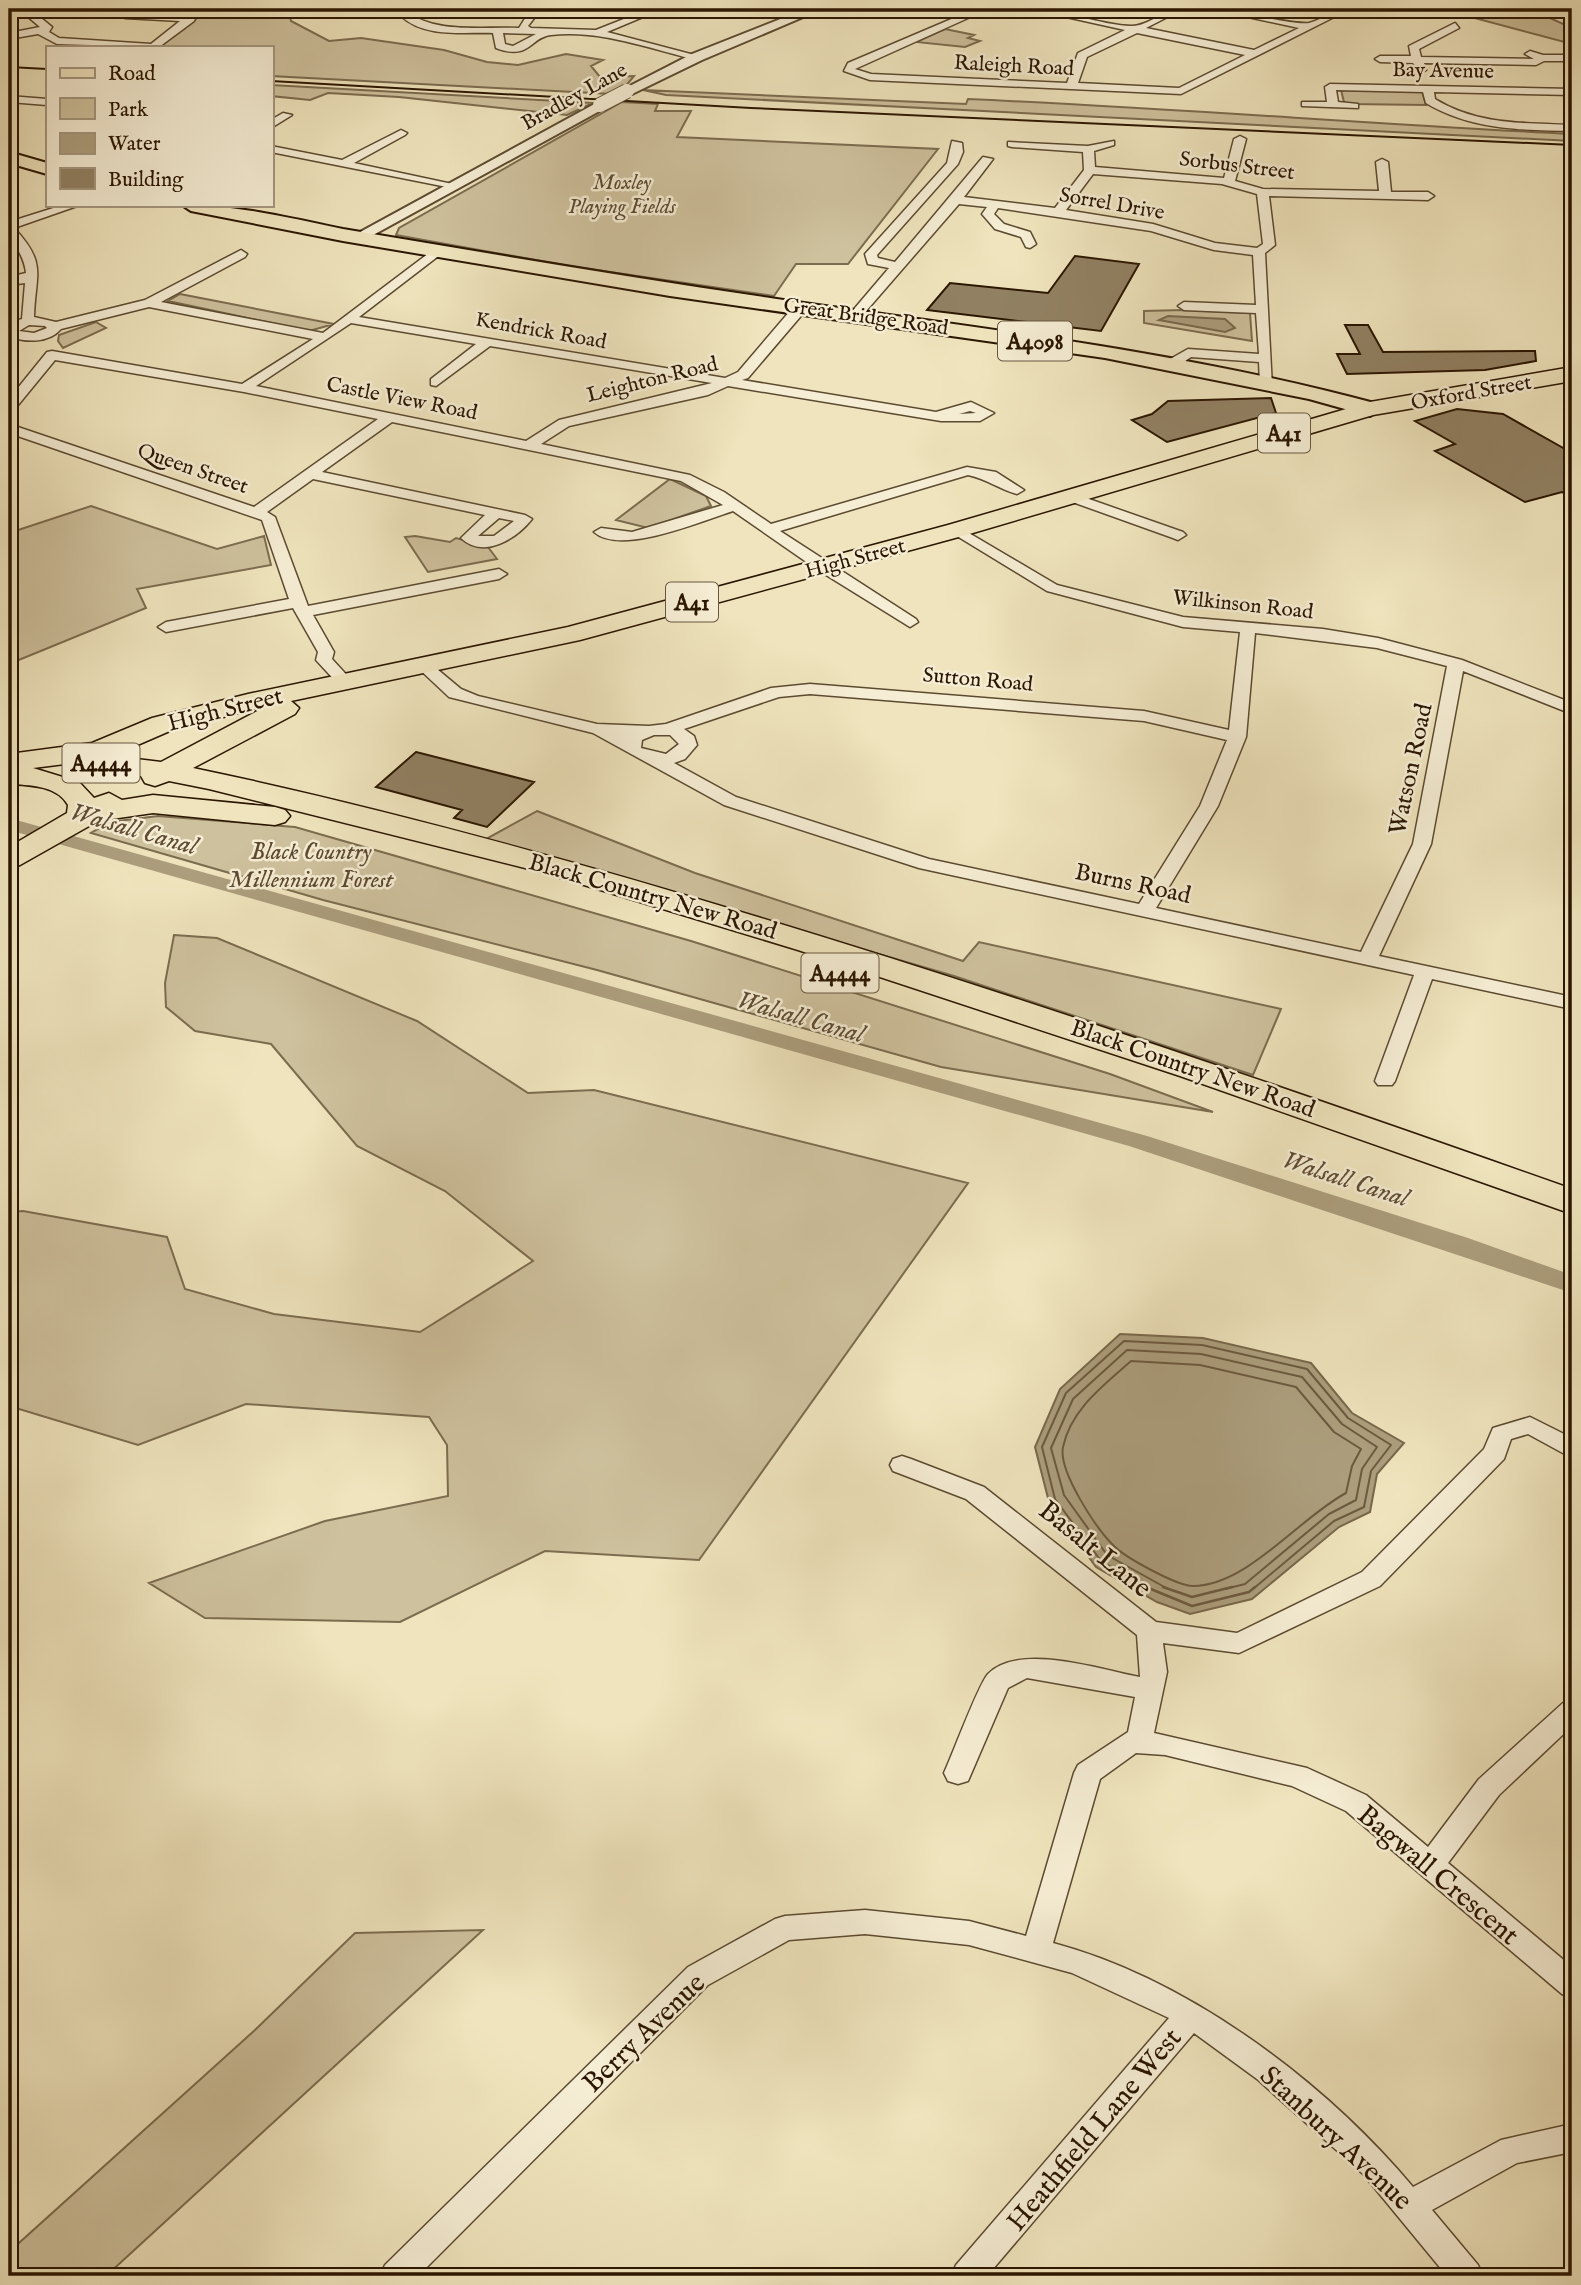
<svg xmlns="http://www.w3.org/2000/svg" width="1581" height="2285" font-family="'IM FELL English',serif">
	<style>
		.green { fill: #cec19d; stroke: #7c6c4f; stroke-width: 2 }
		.water { fill: #ac9e7d; stroke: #78684b; stroke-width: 2 }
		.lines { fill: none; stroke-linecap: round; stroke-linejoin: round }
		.shore-far1 { stroke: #6c5a3f; stroke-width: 2 }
		.shore { stroke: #6c5a3f; stroke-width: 2.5 }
		.canal { fill: #ac9e7d; fill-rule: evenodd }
		.building { fill: #918163; stroke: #2b1601; stroke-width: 2 }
		.minor-casing { stroke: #5c4a30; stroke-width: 3 }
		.tertiary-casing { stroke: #5c4a30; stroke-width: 4 }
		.primary-casing { stroke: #2b1601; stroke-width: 4 }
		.trunk-casing { stroke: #2b1601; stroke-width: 3 }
		.minor { fill: #f5edd4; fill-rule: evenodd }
		.tertiary { fill: #f5edd4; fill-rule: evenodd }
		.primary { fill: #efe4bd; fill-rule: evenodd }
		.trunk { fill: #efe4bd; fill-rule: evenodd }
		.tram { stroke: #2b1601; stroke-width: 2 }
		.tertiary-bridge-casing { stroke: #5c4a30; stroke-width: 16; stroke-linecap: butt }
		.tertiary-bridge { stroke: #f5edd4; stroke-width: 14 }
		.labels { text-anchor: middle; stroke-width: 5; stroke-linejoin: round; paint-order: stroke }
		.far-street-label { font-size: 21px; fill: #2b1601; stroke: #f5edd4 }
		.far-park-label { font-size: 21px; font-style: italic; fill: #5c4930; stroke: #f5edd4 }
		.shield { fill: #f5edd4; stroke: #685640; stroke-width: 2 }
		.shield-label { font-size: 23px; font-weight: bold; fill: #2b1601 }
		.street-label { font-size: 24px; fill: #2b1601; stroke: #f5edd4 }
		.park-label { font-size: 24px; font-style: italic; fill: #5c4930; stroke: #f5edd4 }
		.water-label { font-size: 26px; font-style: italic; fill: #5f4c33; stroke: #f5edd4 }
		.near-street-label { font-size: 28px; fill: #2b1601; stroke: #f5edd4 }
	</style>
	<rect width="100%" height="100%" fill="#efe4bd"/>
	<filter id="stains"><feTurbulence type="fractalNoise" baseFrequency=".00286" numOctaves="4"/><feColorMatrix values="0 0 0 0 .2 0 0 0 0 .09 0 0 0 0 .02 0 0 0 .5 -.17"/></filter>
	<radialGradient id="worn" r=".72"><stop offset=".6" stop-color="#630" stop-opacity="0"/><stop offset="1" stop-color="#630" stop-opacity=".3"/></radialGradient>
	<path class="green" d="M193 9H288L291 21 329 41 361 38 444 50 487 62 518 65 566 54 603 60 591 66 600 77 634 76 625 87 611 94 271 76V47H156L195 20 198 16Z
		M1441 9H1530L1572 28V44Z
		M945 29 974 35 968 38 980 41 965 47 916 42Z
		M271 85 593 103 567 115 399 97 328 93 310 100 271 96Z
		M643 90 966 104 968 99C1170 108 1371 124 1572 134V141L666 95Z
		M1341 90 1422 91 1426 105 1348 104 1344 102Z
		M622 102 658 104 655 111H691L677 137 938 149 848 264H796L774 296 569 266 396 235 399 228Z
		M180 294 334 324 309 331 168 301Z
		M1183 310 1250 313 1252 341 1144 323V311Z
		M96 322 106 328 63 348 58 341 59 335Z
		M670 479 706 496 711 506 648 528 616 520Z
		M91 506 217 549 264 536 271 565 137 589 146 608 9 664V533Z
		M415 536 450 542 456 538 488 547 497 559 428 572 405 537Z
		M537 811 695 873 963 961 979 942 1281 1009 1253 1075 954 976 486 839Z
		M158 816 295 827 691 941 1110 1074 1213 1112 941 1067 597 970 323 900 91 833 110 822Z
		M174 935 217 938 417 1021 528 1093 594 1090 968 1183 699 1560 545 1551 400 1622 205 1618 149 1583 325 1521 448 1496 447 1445 429 1417 246 1404 138 1445 9 1406V1212L23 1211 167 1237 185 1289 274 1314 420 1332 533 1261 445 1191 357 1146 271 1044 195 1031 166 1007 165 983Z
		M483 1930 106 2276H9V2252L255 2030 355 1933Z"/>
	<path class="water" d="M1168 316 1225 319 1235 328 1225 332 1159 320Z
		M1120 1334 1203 1338 1311 1363 1352 1413 1404 1443 1377 1474 1370 1512 1339 1527 1252 1599 1190 1614 1157 1602 1096 1567 1049 1502 1035 1447 1060 1389Z"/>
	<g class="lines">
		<path class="shore-far1" d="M1131 1361 1200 1365 1296 1387 1334 1432 1361 1449 1352 1466 1346 1493C1299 1518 1247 1586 1193 1586 1177 1586 1124 1557 1113 1545 1096 1528 1058 1471 1063 1447 1071 1409 1104 1385 1131 1361Z
			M1149 1589 1101 1561 1055 1499 1042 1447 1066 1393 1124 1341 1202 1345 1307 1369 1348 1418 1391 1445 1371 1471 1364 1507 1334 1521 1253 1589
			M1168 1589 1107 1555 1064 1495 1051 1448 1073 1399 1127 1350 1201 1354 1302 1377 1342 1424 1377 1447 1362 1469 1356 1500 1329 1514 1245 1584 1225 1589"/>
		<path class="shore" d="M1146 1587 1192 1606 1249 1592 1255 1587
			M1163 1587 1192 1597 1232 1587"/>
		<path class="canal" d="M9 818 1147 1136 1468 1238 1572 1275V1293L1129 1146 9 830Z"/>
	</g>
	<path class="building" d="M1075 256 1139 264 1101 331 927 310 950 283 1048 293Z
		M1345 325H1368L1383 352 1535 351 1536 361 1485 370 1347 374 1337 354H1360Z
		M1271 398 1276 413 1167 442 1132 420 1152 414 1168 401Z
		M1457 409 1503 414 1572 453V498L1562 492 1525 502 1435 451 1455 444 1415 421Z
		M416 752 534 782 487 827 454 818 462 810 376 787Z"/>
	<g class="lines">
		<defs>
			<path id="minor" d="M19 9H30L52 27 49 32 59 38 151 44 180 21 125 18 122 13 187 16 190 9 198 11 194 21 159 47 57 44 38 34 9 39V33L40 27Z
				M338 9H404C433 35 482 26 519 28L531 9H541L528 26 531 28 596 30 649 9H662L607 32 702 57 697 60C651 49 599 29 551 35 530 37 530 61 496 48L493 33C463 32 424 38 401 16H333V12ZM503 33 536 34 513 46 505 44Z
				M975 9H988L855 69 871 74 1067 83 1078 53 1125 30 1030 9C1065 9 1098 25 1132 26 1149 26 1164 9 1183 9L1146 28 1254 50 1299 28 1211 9C1234 9 1295 26 1309 23 1325 19 1333 8 1350 9L1181 94 870 80 844 71 848 63ZM1137 33 1245 55 1179 88 1078 83 1087 57Z
				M1455 23 1459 28 1419 49 1421 57 1534 59 1525 54 1530 51 1543 55H1572V61H1544L1536 65 1424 63 1426 70 1421 73 1413 63 1380 62 1375 59 1380 56H1411L1409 46Z
				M1330 84 1572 89V95L1434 92 1435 99C1477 125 1524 123 1572 125V131C1521 130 1471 130 1426 103L1423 92 1336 90 1338 102 1358 104V108L1302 106V102H1327L1325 87Z
				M9 96 47 99V105L9 102Z
				M283 113 292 115 271 128V120Z
				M401 130 407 133 405 135 354 163 457 185V189L271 152V146L342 160Z
				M1240 136 1246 139 1235 181 1263 189 1379 191 1376 162 1382 159 1388 162 1391 192H1428L1434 196 1428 200 1269 196 1275 245 1265 253 1272 387 1260 384 1259 362 1191 357 1175 368H1165V362L1188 349 1259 354 1256 313 1184 310 1178 306 1184 302 1256 305 1253 255 1214 250 1151 231 998 208 994 214 1004 224 1030 232 1036 244 1030 248 1026 247 1021 237 995 229 982 214 987 207 959 204 860 318 849 315 889 268 868 264 865 254 947 163 952 141 962 143 963 152 958 164 877 255 878 258 895 262 983 157 993 159 964 197 1055 208 1084 170 1083 152 1012 147 1008 146V142L1088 146 1114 141V145L1094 151 1095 167 1224 178 1234 139ZM1093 174 1222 184 1257 194 1263 244 1257 248 1215 243 1153 224 1066 210Z
				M63 205H80L14 228C48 264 35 274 34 317L56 322 145 300 241 250 247 254 245 257 161 302 323 333 437 247 443 251 441 254 359 317 725 378 738 372 796 304H806V310L748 378 742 380 936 412 971 402 994 413 980 421H941L728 386 708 395 569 426 541 444 690 475 724 492 771 524 967 467 996 472 1024 490 1017 494C999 489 987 479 968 475L780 531 916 619 918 622 910 627 818 570 733 511C702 521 620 556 594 532L601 528 632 532 723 505 681 481 392 422 322 472 525 515 532 519C517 538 484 560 461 538L485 515 313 479 267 512 275 517 308 606 499 569 507 574 499 579 313 615 334 652 332 659 354 683 346 688 340 686 316 660 318 652 293 608 166 632 158 627 166 622 289 599 262 520 9 433V424L254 507 378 419 244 392 55 360 14 410 9 411V399L47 352 52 351 242 384 313 339 149 307 61 329C49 343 26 343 9 336L11 322 22 319 25 283 9 285V277L26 273C24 252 9 242 9 222ZM351 323 476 344 431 379V385L436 386 490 346 712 383 559 420 526 441 256 386ZM29 325 45 326 47 328 34 333 19 331ZM970 411 976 413 959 414ZM499 518 514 521 494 536H478Z
				M1069 492 1183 532 1186 535 1178 540 1173 538 1064 499V493Z
				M957 526 1057 585 1183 617 1323 629 1378 638 1462 660 1572 703V714L1463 671 1431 844 1379 956 1572 997V1009L1432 979 1395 1081 1392 1085H1378L1375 1081 1414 975 919 868 724 805 593 733 449 697 417 667 425 662 431 664 461 689 478 696 597 724 649 726 666 724 771 688 810 684 1144 711 1229 730 1240 632 1183 627 1047 591 952 533V527ZM1255 633 1377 648 1447 666 1413 844 1361 952 1156 908 1218 806 1246 737ZM810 694 1144 721 1227 740 1200 806 1139 904 929 859 736 797 674 763 685 759 697 745 694 736 684 729 779 697ZM654 735H670L679 744 666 754 641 748 642 740Z
				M1530 1417 1572 1438V1458L1528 1434 1511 1439 1504 1459 1380 1586 1239 1653 1163 1643 1167 1672 1154 1733 1307 1768 1366 1795 1428 1847 1479 1779 1563 1703 1572 1699V1726L1499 1795 1448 1863 1572 1967V1998L1562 1994 1346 1811 1292 1786 1165 1755 1136 1753 1100 1779 1053 1943C1188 1979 1324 2081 1413 2187L1501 2140 1572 2124V2152L1517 2163 1432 2210 1478 2265 1483 2276H1447L1363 2174 1257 2079 1194 2033 987 2276H951L956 2265 1169 2018 1072 1973 969 1945 865 1934 789 1940 708 1985 418 2276H380L385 2265 688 1967 775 1919 785 1916 865 1910 969 1921 1026 1936 1074 1773 1078 1765 1128 1732 1135 1697 1027 1678 1008 1688 968 1781 958 1784 948 1781 944 1773C953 1754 978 1685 988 1674 1019 1642 1101 1670 1140 1677L1137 1635 966 1499 893 1471 890 1465 893 1459 902 1456 911 1459 984 1487 1156 1622 1237 1633 1362 1572 1484 1449 1493 1428Z"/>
			<path id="tertiary" d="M806 9H822L702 60 632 94 620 91 692 54Z
				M600 101 607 105 605 108 364 240 359 242 351 237Z"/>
			<path id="primary" d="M9 152 47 163V174L9 163Z
				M182 205C238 205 290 218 343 229 503 256 664 283 825 306 1010 332 1197 355 1378 404L1381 409 1370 416 1309 399 1105 358 670 296 343 241 191 211Z"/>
			<path id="trunk" d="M1572 367V381L1373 415 966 535 580 640 291 701 299 708 295 714 193 768C385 808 574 861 761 918 1034 1001 1303 1094 1572 1189V1214L1180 1076 798 950 541 872 209 789 169 781 155 786 145 783 141 776 78 771 65 764 33 768 79 782 94 798 109 793 122 800 153 795 275 807 285 810 290 816 285 822 275 825 153 813 98 821 20 865 9 868V847L67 813 68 805C57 785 28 785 9 784V754L92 743 152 718 248 694 568 627 948 525 1370 402ZM267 706 161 762 112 756 172 730Z"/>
		</defs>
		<use href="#minor" class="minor-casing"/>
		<use href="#tertiary" class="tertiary-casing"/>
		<use href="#primary" class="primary-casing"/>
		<use href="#trunk" class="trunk-casing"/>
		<use href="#minor" class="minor"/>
		<use href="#tertiary" class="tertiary"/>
		<use href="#primary" class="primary"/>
		<use href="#trunk" class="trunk"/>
		<path class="tram" d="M9 67 47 69
			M271 81 751 108 1572 145"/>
		<defs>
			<path id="tertiary-bridge" d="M600 105 627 91"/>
		</defs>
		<use href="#tertiary-bridge" class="tertiary-bridge-casing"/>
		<use href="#tertiary-bridge" class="tertiary-bridge"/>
	</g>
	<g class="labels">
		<g class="far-street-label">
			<text transform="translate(1014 65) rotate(3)" y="7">Raleigh Road</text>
			<text transform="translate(1443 70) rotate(1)" y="7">Bay Avenue</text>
			<text transform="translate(574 96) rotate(-29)" y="7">Bradley Lane</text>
			<text transform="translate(1237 165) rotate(7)" y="7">Sorbus Street</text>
			<text transform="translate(1112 203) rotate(10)" y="7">Sorrel Drive</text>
			<text transform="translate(866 316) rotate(8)" y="7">Great Bridge Road</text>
			<text transform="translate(541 330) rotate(10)" y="7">Kendrick Road</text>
			<text transform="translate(652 379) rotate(-14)" y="7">Leighton Road</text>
			<text transform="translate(1471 392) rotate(-10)" y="7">Oxford Street</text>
			<text transform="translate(402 398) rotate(11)" y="7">Castle View Road</text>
			<text transform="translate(193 468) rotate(19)" y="7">Queen Street</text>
			<text transform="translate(855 558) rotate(-15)" y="7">High Street</text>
			<text transform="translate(1243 604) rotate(6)" y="7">Wilkinson Road</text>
			<text transform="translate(978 679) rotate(5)" y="7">Sutton Road</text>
		</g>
		<g class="far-park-label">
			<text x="622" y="189">Moxley<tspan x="622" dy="24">Playing Fields</tspan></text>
		</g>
		<g class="shield">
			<rect x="998" y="321.5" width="74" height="39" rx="5"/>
			<rect x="1258" y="413.5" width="52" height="39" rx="5"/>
			<rect x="666" y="582.5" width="52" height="39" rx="5"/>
			<rect x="62.5" y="743.5" width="77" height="39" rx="5"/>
			<rect x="801.5" y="953.5" width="77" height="39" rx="5"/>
		</g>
		<g class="shield-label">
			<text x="1035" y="349">A4098</text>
			<text x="1284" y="441">A41</text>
			<text x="692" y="610">A41</text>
			<text x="101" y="771">A4444</text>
			<text x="840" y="981">A4444</text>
		</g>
		<g class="street-label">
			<text transform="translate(225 709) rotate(-14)" y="8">High Street</text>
			<text transform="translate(1410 769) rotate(-78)" y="8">Watson Road</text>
			<text transform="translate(1133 883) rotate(12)" y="8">Burns Road</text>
			<text transform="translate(653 896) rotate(16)" y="8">Black Country New Road</text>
			<text transform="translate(1193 1068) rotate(19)" y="8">Black Country New Road</text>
		</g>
		<g class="park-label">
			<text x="311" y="859">Black Country<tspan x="311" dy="28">Millennium Forest</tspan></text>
		</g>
		<g class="water-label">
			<text transform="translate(134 828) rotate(16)" y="9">Walsall Canal</text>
			<text transform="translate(801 1016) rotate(16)" y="9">Walsall Canal</text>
			<text transform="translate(1346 1178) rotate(18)" y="9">Walsall Canal</text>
		</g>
		<g class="near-street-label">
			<text transform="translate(1096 1548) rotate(39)" y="10">Basalt Lane</text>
			<text transform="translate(1439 1874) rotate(40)" y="10">Bagwall Crescent</text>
			<text transform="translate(643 2032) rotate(-44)" y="10">Berry Avenue</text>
			<text transform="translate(1093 2129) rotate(-50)" y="10">Heathfield Lane West</text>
			<text transform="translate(1337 2137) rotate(43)" y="10">Stanbury Avenue</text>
		</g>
	</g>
	<rect width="1581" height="2285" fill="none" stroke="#efe4bd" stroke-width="35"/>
	<rect x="10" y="10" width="1560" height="2264" fill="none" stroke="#2b1601" stroke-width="3.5"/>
	<rect x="18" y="18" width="1546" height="2250" fill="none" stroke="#2b1601" stroke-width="2"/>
	<rect x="46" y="46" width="228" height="161" fill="#f5edd4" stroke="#a49780" stroke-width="2"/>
	<rect x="60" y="68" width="35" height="10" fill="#efe4bd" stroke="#a49780" stroke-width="2"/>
	<text x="108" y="80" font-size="21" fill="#2b1601">Road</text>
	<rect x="60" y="98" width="35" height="21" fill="#cec19d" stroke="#a49780" stroke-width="2"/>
	<text x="108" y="116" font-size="21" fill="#2b1601">Park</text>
	<rect x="60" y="133" width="35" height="21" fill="#ac9e7d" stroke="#a49780" stroke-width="2"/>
	<text x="108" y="150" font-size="21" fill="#2b1601">Water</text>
	<rect x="60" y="168" width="35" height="21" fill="#918163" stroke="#a49780" stroke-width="2"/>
	<text x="108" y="186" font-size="21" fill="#2b1601">Building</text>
	<rect width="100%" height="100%" filter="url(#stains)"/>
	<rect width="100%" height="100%" fill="url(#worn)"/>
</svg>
